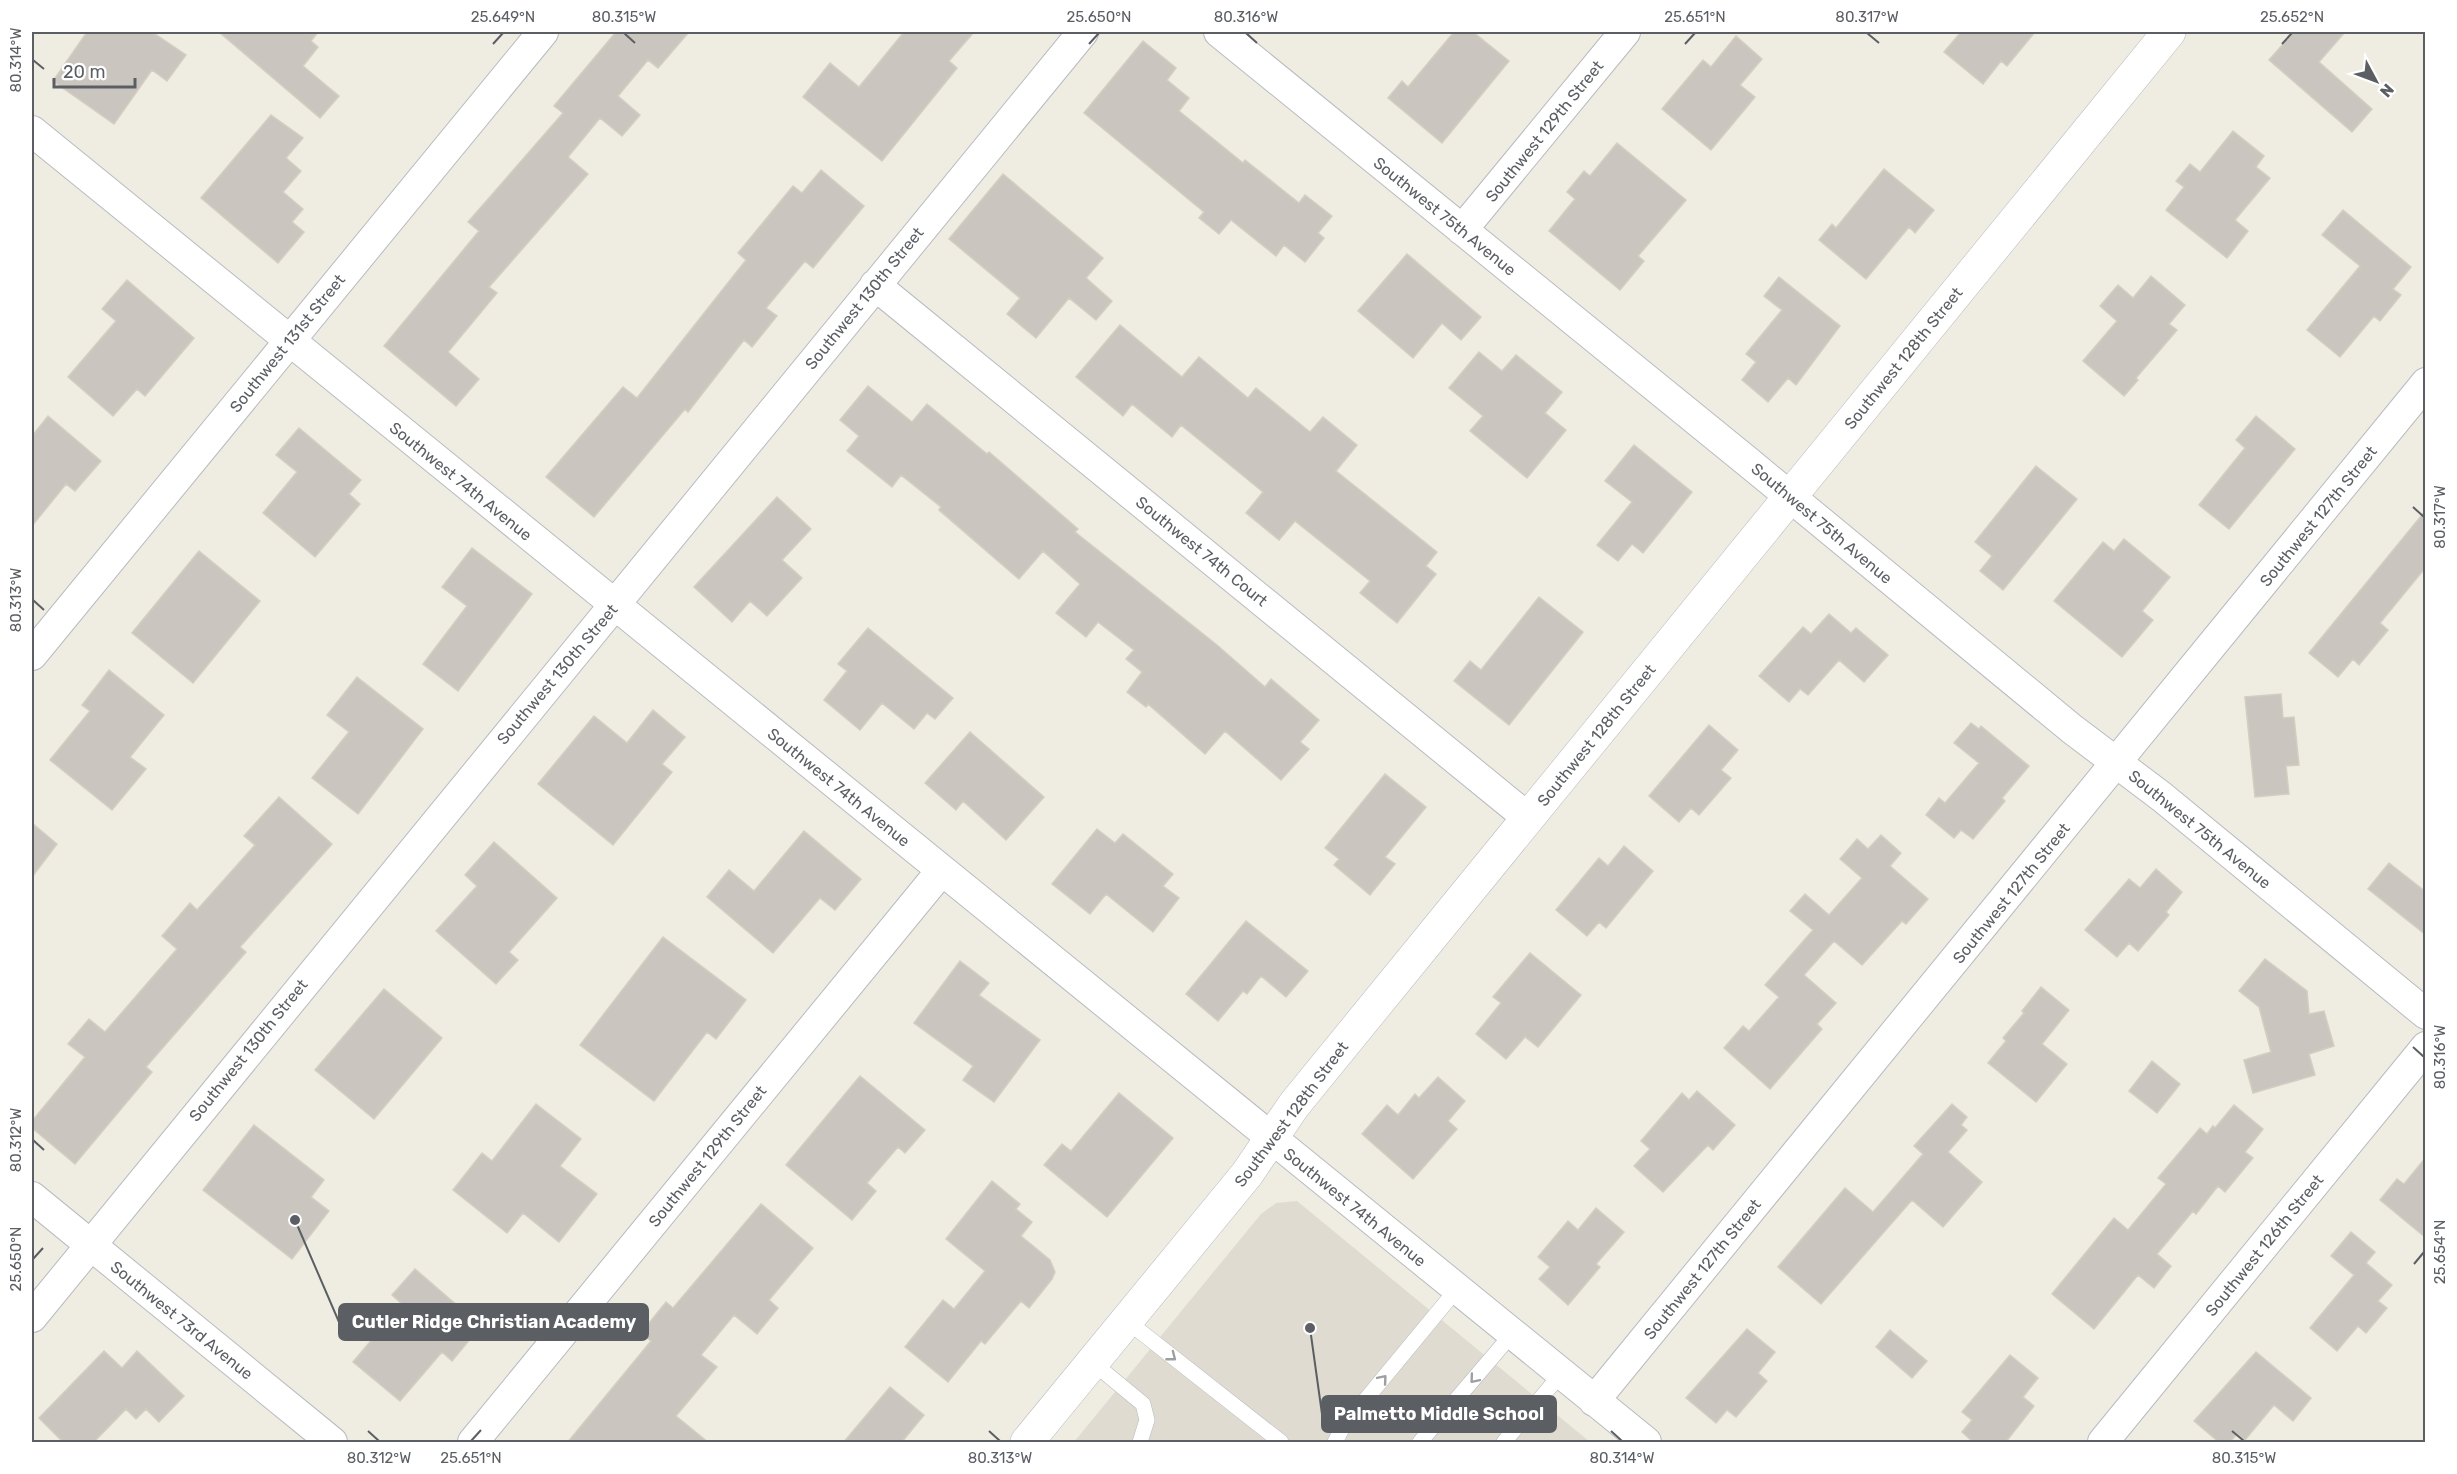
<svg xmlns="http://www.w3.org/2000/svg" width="2457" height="1474" font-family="Rubik,sans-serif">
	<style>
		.education { fill: #dfdbd1 }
		.building { fill: #cac6bf; stroke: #d4cec0; stroke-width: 1.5 }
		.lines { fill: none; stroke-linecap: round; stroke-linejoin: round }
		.service-casing { stroke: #b8bbc0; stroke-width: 16 }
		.minor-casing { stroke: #b8bbc0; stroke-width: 32 }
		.tertiary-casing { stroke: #b8bbc0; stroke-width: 34 }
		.service { stroke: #fff; stroke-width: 15 }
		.minor { stroke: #fff; stroke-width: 30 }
		.tertiary { stroke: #fff; stroke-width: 33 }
		.oneway { stroke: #9d9fa2 }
		.ticks { fill: none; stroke: #5b5f64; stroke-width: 2 }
		.labels { text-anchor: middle; stroke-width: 5; stroke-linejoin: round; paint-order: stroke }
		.street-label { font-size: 16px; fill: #5b5f64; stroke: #fff }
		.leader { fill: none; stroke: #5b5f64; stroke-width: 2 }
		.callout-dot { fill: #5b5f64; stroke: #fff; stroke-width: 2 }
		.callout { fill: #5b5f64; stroke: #5b5f64; stroke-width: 2 }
		.callout-label { font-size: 18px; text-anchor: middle; font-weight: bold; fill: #fff }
		.neatline { fill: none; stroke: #5b5f64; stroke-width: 2 }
		.ticks-label { font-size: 15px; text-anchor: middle; fill: #5b5f64 }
	</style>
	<rect width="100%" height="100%" fill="#efece2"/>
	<path class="education" d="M1297 1201 1590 1442H1074L1261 1214 1276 1203Z"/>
	<path class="building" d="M87 32H152L186 55 167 81 152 70 114 124 53 81Z
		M219 32H318L311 41 318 47 303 66 339 96 320 118Z
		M616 32H689L658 68 648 60 618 96 640 115 622 136 600 118 568 157 588 174 489 287 497 293 448 352 479 379 456 406 384 346 479 231 468 222 563 113 554 106Z
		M904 32H974L949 61 957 68 882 161 803 97 830 63 859 87Z
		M1454 32H1473L1509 61 1442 143 1388 98 1402 81 1408 87Z
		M1961 32H2035L2007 66 2001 61 1983 84 1944 52Z
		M2294 32H2345L2319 62 2372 109 2352 132 2269 60Z
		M1736 36 1762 59 1740 85 1755 97 1711 150 1662 109 1703 60 1711 67Z
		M1143 41 1176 68 1167 80 1189 98 1179 111 1243 163 1245 160 1299 203 1305 195 1332 216 1318 233 1324 238 1305 262 1284 245 1276 256 1231 220 1219 234 1199 218 1204 212 1084 113Z
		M271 115 303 138 286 158 301 171 283 192 303 209 292 222 304 232 278 263 201 198Z
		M2233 131 2264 156 2256 167 2270 178 2235 220 2248 231 2227 258 2166 210 2184 187 2176 181 2190 164 2200 172Z
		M1617 143 1686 200 1638 256 1644 261 1620 290 1549 231 1575 199 1567 192 1584 171 1590 176Z
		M1884 169 1934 210 1915 233 1909 227 1866 279 1819 240 1832 224 1836 228Z
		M821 170 864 206 813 268 805 261 766 308 777 316 752 347 744 340 688 412 685 409 594 517 546 477 623 387 637 398 746 260 738 253 793 186 802 193Z
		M1003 174 1103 258 1086 278 1112 301 1096 320 1069 298 1036 338 1007 314 1020 298 949 239Z
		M2343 210 2411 267 2393 289 2401 295 2380 321 2374 316 2340 357 2307 330 2360 266 2322 235Z
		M1407 254 1481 317 1461 340 1442 323 1413 358 1358 311Z
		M2151 276 2185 305 2169 324 2177 330 2136 378 2138 380 2124 396 2083 361 2117 321 2100 306 2118 285 2133 298Z
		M1779 277 1840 326 1796 385 1788 378 1768 402 1742 380 1756 362 1746 354 1782 310 1764 296Z
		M127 280 194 338 145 396 137 389 113 416 68 377 116 321 102 309Z
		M1120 325 1182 377 1199 357 1248 398 1256 388 1310 432 1323 417 1357 445 1336 471 1437 552 1426 566 1436 574 1397 623 1360 593 1370 581 1295 521 1279 540 1246 513 1263 492 1181 425 1172 437 1132 404 1123 416 1076 377Z
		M1479 352 1502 371 1516 355 1562 392 1545 413 1566 430 1527 478 1470 431 1483 416 1449 388Z
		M868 386 912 422 927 404 987 454 989 452 1078 529 1075 532 1217 645 1265 687 1271 679 1319 720 1300 742 1309 749 1281 780 1225 731 1205 754 1148 704 1146 707 1127 692 1142 672 1126 659 1134 650 1098 622 1086 637 1056 613 1080 584 1043 551 1019 579 939 510 941 507 901 475 892 487 847 451 859 436 840 420Z
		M48 416 101 461 75 491 66 484 32 526V436Z
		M2256 416 2295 449 2229 529 2199 505 2245 448 2236 440Z
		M299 428 361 480 349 494 360 504 315 557 263 513 297 472 276 455Z
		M1634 445 1692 492 1643 553 1632 544 1618 561 1597 545 1632 502 1605 481Z
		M2036 466 2077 499 2003 590 1980 571 1992 556 1975 542Z
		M777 497 811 529 782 560 802 578 767 616 750 601 732 622 694 587Z
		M2426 510V567L2380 623 2388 630 2359 665 2353 659 2338 677 2309 653Z
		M2124 539 2170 577 2142 611 2153 620 2122 657 2054 601 2103 542 2114 551Z
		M472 548 532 594 458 691 423 664 467 606 442 587Z
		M199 551 260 601 193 683 132 633Z
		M1539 597 1583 632 1509 725 1454 681 1470 661 1481 670Z
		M1829 614 1851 633 1856 628 1888 655 1864 682 1839 660 1808 695 1800 689 1789 702 1759 676 1803 627 1811 634Z
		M868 628 953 698 935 719 927 713 914 729 882 703 860 730 824 700 847 671 838 664Z
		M109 670 164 715 130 757 146 769 112 810 50 760 90 711 82 705Z
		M357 677 423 729 358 814 312 778 349 732 327 715Z
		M2281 694 2283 718 2294 717 2299 765 2286 766 2289 794 2255 797 2245 697Z
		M653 710 685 737 662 764 672 772 613 845 538 784 594 716 627 743Z
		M1971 723 1979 729 1981 726 2029 766 2002 798 2005 801 1973 839 1961 830 1954 838 1926 815 1939 798 1945 803 1979 763 1954 743Z
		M1709 725 1738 750 1721 770 1731 778 1699 815 1691 808 1679 822 1649 796Z
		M970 732 1044 797 1006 840 963 801 956 810 925 783Z
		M1385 774 1426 807 1385 857 1395 864 1370 895 1334 865 1339 859 1325 848Z
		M279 797 332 844 240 947 246 952 146 1067 152 1072 75 1164 32 1128V1121L85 1057 68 1044 89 1019 105 1032 177 949 162 936 190 903 197 910 255 845 244 836Z
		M32 823 57 844 32 877Z
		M1097 829 1115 843 1123 834 1173 874 1163 886 1179 898 1153 932 1106 894 1090 914 1052 884Z
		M804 831 861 879 835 910 820 898 773 953 707 897 729 870 754 891Z
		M1881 835 1901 853 1890 866 1928 899 1906 924 1902 921 1862 965 1834 941 1804 975 1836 1003 1817 1024 1822 1029 1770 1089 1724 1048 1743 1026 1749 1031 1779 997 1765 985 1813 930 1790 911 1805 894 1829 915 1862 878 1840 859 1857 839 1868 849Z
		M494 842 557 898 509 952 518 960 496 984 436 931 477 886 465 875Z
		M1624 846 1653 871 1606 928 1599 922 1587 936 1556 910 1599 858 1608 866Z
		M2389 863 2426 892V935L2368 889Z
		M2156 869 2182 892 2166 912 2169 915 2138 951 2129 943 2117 957 2085 930 2129 879 2140 888Z
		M1246 921 1308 971 1286 997 1261 976 1247 994 1243 991 1218 1021 1186 994Z
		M663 937 746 1000 716 1039 707 1032 654 1101 580 1045Z
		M1530 953 1581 995 1538 1047 1525 1037 1506 1059 1476 1034 1501 1003 1493 997Z
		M2265 959 2307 991 2309 1014 2324 1011 2334 1046 2309 1054 2315 1075 2253 1093 2244 1060 2271 1052 2259 1007 2239 991Z
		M960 961 989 983 979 995 1040 1040 994 1102 963 1080 973 1066 914 1023Z
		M2041 987 2069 1010 2042 1044 2067 1064 2036 1102 1988 1063 2006 1041 2003 1038 2024 1013 2022 1011Z
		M384 989 442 1038 374 1119 315 1070Z
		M2152 1061 2180 1084 2157 1113 2129 1091Z
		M860 1076 925 1130 905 1153 898 1147 867 1183 876 1191 852 1220 786 1165Z
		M1438 1077 1465 1101 1448 1121 1457 1129 1413 1179 1362 1134 1387 1105 1398 1115 1415 1094 1419 1098Z
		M1697 1091 1735 1125 1713 1150 1708 1145 1663 1192 1634 1166 1650 1149 1641 1141 1682 1093 1689 1100Z
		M1119 1093 1173 1138 1107 1217 1044 1165 1062 1144 1071 1151Z
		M536 1104 581 1139 560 1166 597 1194 559 1242 523 1213 507 1233 453 1190 482 1153 492 1161Z
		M1952 1104 1967 1117 1961 1125 1967 1130 1948 1152 1982 1182 1943 1227 1912 1200 1821 1304 1778 1267 1845 1188 1873 1212 1923 1154 1914 1146Z
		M2234 1105 2263 1129 2245 1152 2253 1158 2225 1192 2218 1186 2196 1214 2193 1211 2157 1254 2171 1266 2154 1288 2138 1275 2094 1329 2052 1294 2114 1218 2128 1230 2166 1184 2158 1178 2200 1128 2207 1134 2213 1126 2215 1128Z
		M254 1125 324 1180 311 1197 329 1211 292 1259 203 1190Z
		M2426 1157V1238L2380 1200 2397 1179 2404 1184Z
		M992 1181 1020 1204 1016 1209 1032 1222 1021 1236 1050 1260 1055 1272 1052 1279 1029 1308 1021 1301 985 1344 981 1341 948 1382 905 1347 943 1300 954 1309 985 1271 946 1239Z
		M761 1204 813 1248 769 1300 778 1308 757 1334 734 1315 701 1355 717 1367 676 1416 709 1443H567L651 1341 641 1333 666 1302 673 1308Z
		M1596 1208 1624 1232 1596 1264 1600 1267 1568 1305 1539 1279 1550 1267 1538 1257 1568 1221 1578 1230Z
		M2351 1232 2375 1252 2366 1263 2392 1285 2378 1301 2387 1308 2366 1333 2358 1326 2337 1351 2310 1328 2354 1275 2331 1256Z
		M415 1269 481 1326 452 1361 442 1352 400 1401 353 1362 402 1304 392 1295Z
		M1747 1329 1775 1352 1758 1373 1767 1381 1736 1417 1727 1410 1716 1423 1686 1398Z
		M1890 1330 1927 1361 1912 1378 1876 1347Z
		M104 1351 122 1368 137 1351 184 1396 159 1422 146 1409 136 1419 126 1409 93 1443H64L39 1418Z
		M2256 1352 2311 1398 2293 1421 2274 1405 2245 1440 2237 1434 2229 1443H2220L2194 1421Z
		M2010 1355 2038 1378 2023 1397 2034 1406 2005 1443H1974L1962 1432 1972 1420 1962 1412Z
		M890 1387 924 1415 901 1443H843Z"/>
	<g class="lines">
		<defs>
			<path id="service" d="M1127 1321 1281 1442
				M1092 1362 1143 1404 1147 1420 1140 1442
				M1335 1442 1343 1427 1457 1289
				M1420 1442 1512 1334
				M1504 1442 1561 1374"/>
			<path id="minor" d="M1219 32 1748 462 2072 729 2162 797 2426 1014
				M32 131 1646 1442
				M1462 230 1625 32
				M875 285 1528 818
				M32 655 543 32
				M32 1197 332 1442
				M32 1317 1083 32
				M1594 1401 2426 383
				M473 1442 942 870
				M2103 1442 2426 1047"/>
			<path id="tertiary" d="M1027 1442 1247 1174 1294 1105 2169 32"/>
		</defs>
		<use href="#service" class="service-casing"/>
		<use href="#minor" class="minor-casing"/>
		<use href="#tertiary" class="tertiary-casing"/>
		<use href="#service" class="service"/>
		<use href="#minor" class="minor"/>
		<use href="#tertiary" class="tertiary"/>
	</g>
	<defs><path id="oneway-chevron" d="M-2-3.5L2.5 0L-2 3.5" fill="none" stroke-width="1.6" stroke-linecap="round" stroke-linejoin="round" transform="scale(1.5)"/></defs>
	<g class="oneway">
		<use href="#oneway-chevron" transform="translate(1172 1357) rotate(38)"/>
		<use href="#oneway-chevron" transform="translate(1383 1379) rotate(-50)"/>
		<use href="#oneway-chevron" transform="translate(1474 1379) rotate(130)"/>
	</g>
	<path class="ticks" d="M624 33 635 43M1246 33 1257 43M1867 33 1879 43M493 44 503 33M1089 44 1099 33M1685 44 1695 33M2282 44 2292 33M33 60 44 69M2413 507 2424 517M33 600 44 610M2413 1047 2424 1057M33 1140 44 1150M33 1259 43 1248M2414 1264 2424 1252M368 1431 379 1441M989 1431 1000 1441M1611 1431 1622 1441M2232 1431 2244 1441M471 1441 481 1430"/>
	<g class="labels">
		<g class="street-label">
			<text transform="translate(1544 131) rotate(-51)" y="6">Southwest 129th Street</text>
			<text transform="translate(1445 216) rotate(39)" y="6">Southwest 75th Avenue</text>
			<text transform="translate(864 298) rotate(-51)" y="6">Southwest 130th Street</text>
			<text transform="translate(287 343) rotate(-51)" y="6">Southwest 131st Street</text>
			<text transform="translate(1903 358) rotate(-51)" y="6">Southwest 128th Street</text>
			<text transform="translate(461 481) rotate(39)" y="6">Southwest 74th Avenue</text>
			<text transform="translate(2318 516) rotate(-51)" y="6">Southwest 127th Street</text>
			<text transform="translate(1822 523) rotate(40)" y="6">Southwest 75th Avenue</text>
			<text transform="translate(1202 551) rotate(39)" y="6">Southwest 74th Court</text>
			<text transform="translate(557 674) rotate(-50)" y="6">Southwest 130th Street</text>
			<text transform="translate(1596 735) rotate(-51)" y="6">Southwest 128th Street</text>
			<text transform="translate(839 787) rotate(39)" y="6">Southwest 74th Avenue</text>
			<text transform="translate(2200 829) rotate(39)" y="6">Southwest 75th Avenue</text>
			<text transform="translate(2011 893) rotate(-51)" y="6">Southwest 127th Street</text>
			<text transform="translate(248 1050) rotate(-51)" y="6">Southwest 130th Street</text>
			<text transform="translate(1291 1114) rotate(-53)" y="6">Southwest 128th Street</text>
			<text transform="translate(707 1156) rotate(-51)" y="6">Southwest 129th Street</text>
			<text transform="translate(1355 1207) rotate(39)" y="6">Southwest 74th Avenue</text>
			<text transform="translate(2264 1245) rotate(-51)" y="6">Southwest 126th Street</text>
			<text transform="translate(1702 1269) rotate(-51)" y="6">Southwest 127th Street</text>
			<text transform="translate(182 1320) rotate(39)" y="6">Southwest 73rd Avenue</text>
		</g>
	</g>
	<path class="leader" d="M295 1220L339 1322M1310 1328L1322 1414"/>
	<g class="callout-dot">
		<circle cx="295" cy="1220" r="6"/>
		<circle cx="1310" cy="1328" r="6"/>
	</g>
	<g class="callout">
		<rect x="339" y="1304" width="309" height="36" rx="6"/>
		<rect x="1322" y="1396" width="234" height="36" rx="6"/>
	</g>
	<g class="callout-label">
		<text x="494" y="1328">Cutler Ridge Christian Academy</text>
		<text x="1439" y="1420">Palmetto Middle School</text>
	</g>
	<rect width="2457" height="1474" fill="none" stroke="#ffffff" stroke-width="66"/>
	<g transform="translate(2376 81) rotate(131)" stroke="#ffffff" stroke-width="4.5" paint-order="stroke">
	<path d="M0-4.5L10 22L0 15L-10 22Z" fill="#5b5f64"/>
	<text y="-9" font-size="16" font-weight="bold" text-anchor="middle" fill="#5b5f64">N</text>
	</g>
	<path d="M54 78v9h81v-9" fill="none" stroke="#5b5f64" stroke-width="3"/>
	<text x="63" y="78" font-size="18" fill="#5b5f64" stroke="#ffffff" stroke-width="4.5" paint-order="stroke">20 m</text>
	<rect x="33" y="33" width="2391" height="1408" class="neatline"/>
	<g class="ticks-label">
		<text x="503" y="22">25.649°N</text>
		<text x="624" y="22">80.315°W</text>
		<text x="1099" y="22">25.650°N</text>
		<text x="1246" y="22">80.316°W</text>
		<text x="1695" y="22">25.651°N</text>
		<text x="1867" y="22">80.317°W</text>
		<text x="2292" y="22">25.652°N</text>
		<text transform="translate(16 60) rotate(-90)" y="5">80.314°W</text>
		<text transform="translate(2440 517) rotate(-90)" y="5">80.317°W</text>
		<text transform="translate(16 600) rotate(-90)" y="5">80.313°W</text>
		<text transform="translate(2440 1057) rotate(-90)" y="5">80.316°W</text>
		<text transform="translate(16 1140) rotate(-90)" y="5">80.312°W</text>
		<text transform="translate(2440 1252) rotate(-90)" y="5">25.654°N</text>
		<text transform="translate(16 1259) rotate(-90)" y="5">25.650°N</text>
		<text x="379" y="1463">80.312°W</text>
		<text x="471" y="1463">25.651°N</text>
		<text x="1000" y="1463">80.313°W</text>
		<text x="1622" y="1463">80.314°W</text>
		<text x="2244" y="1463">80.315°W</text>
	</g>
</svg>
